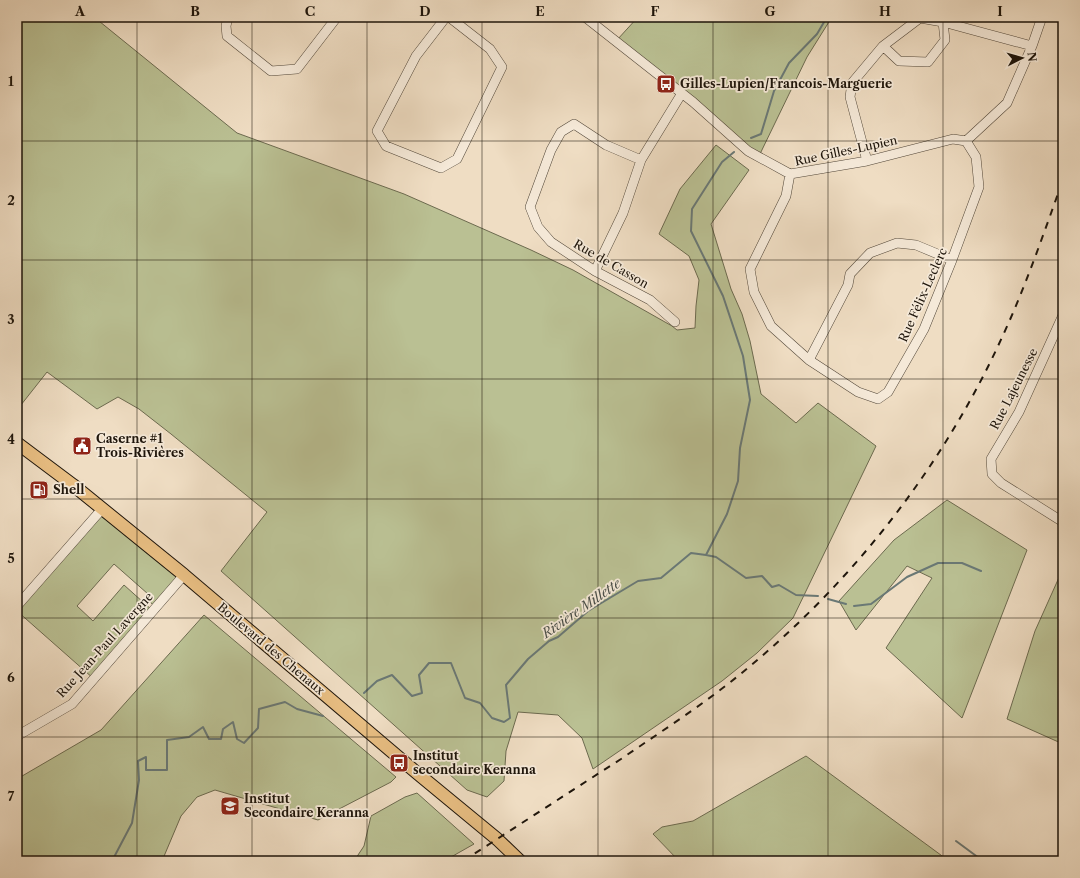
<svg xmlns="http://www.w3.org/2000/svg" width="1080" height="878" font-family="'Libre Caslon Text',serif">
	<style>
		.green { fill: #bac093; stroke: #6c6a4f }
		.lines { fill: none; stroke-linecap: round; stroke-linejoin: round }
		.stream { stroke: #6a7875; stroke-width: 2 }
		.minor-casing { stroke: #524739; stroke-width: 10 }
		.major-casing { stroke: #1e150b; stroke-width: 14 }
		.minor { stroke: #f5e9d8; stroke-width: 9 }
		.major { stroke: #e8be82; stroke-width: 12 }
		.rail { stroke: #1e150b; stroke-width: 2; stroke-dasharray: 7 7; stroke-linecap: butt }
		.grid { fill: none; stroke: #1e150b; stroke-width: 1; stroke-opacity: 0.55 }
		.labels { text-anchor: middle; stroke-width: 3.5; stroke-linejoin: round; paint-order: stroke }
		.poi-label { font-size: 12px; font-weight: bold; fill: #1e150b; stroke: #f5e9d8; text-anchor: start }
		.street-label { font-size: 12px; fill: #1e150b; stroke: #f5e9d8 }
		.water-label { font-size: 13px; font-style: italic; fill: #4a4f49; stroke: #f5e9d8 }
		.neatline { fill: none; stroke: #1e150b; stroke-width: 1.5 }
		.grid-label { font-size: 13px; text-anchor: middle; font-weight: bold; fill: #1e150b }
	</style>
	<rect width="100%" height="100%" fill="#efddc3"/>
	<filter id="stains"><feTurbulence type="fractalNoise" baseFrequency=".005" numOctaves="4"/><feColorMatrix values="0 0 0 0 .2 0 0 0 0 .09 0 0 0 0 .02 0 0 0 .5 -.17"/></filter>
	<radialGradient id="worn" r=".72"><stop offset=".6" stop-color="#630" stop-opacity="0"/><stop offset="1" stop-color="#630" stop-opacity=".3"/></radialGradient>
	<path class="green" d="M17 17H94L237 133 404 194 531 250 573 270 672 326 677 330 695 328 696 306 699 280 689 256 659 234 680 189 716 145 749 170 711 224 731 289 742 314 750 341 761 394 796 423 818 403 876 446 793 618 757 653 722 681 593 769 582 738 558 715 518 712 506 751 504 781 487 797 467 790 221 571 267 512 171 434 139 409 118 397 97 409 47 372 17 410Z
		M638 17H832L807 57 759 156 617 40Z
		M947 500 1027 550 962 718 886 648 932 578 907 566 856 630 839 601 894 540Z
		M102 509 184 575 156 607 145 598 148 594 114 564 77 606 93 621 124 585 153 611 94 679 17 611V606Z
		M1061 573 1063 574V744L1007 719 1035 631Z
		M204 615 396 777 391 782 318 820 215 790 197 797 181 816 162 861H17V779L101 730Z
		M806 756 949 861H679L653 834 662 827 693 821Z
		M417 793 474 844 444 861H354L364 846 371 816 405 797Z"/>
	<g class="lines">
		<path class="stream" d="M751 138 761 134 774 91 789 63 817 34 827 17
			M706 555 716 557 746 578 762 576 772 587 779 585 796 595 818 596
			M828 599 846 604
			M854 606 871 604 907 577 938 563H962L981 571
			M364 693 377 681 392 675 412 696 422 693 419 675 429 663H451L465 698 480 703 492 718 504 722 510 718 506 685 528 659 549 641 558 637 588 611 638 581 661 578 691 553 706 555 727 514 738 481 740 448 750 400 743 356 723 296 691 231 692 209 722 162 734 152
			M956 841 983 861
			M112 861 132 823 139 780 138 761 146 757V770H167V740L189 737 203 727 209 739H221L223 729 233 722 237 739 244 743 258 728 259 709 285 702 297 709 323 716"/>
		<defs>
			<path id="minor" d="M228 17 226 26 227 36 271 71 297 69 337 17
				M446 17 416 56 377 131 386 146 441 168 457 159 502 67 490 49 449 17
				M585 17 693 102 748 151 790 174 867 161 953 139 966 141
				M883 46 899 61 928 62 945 40 943 22
				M966 141 1007 103 1032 46 1042 17
				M641 160 606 145 574 124 561 132 551 150 530 207 538 227 551 242 595 271 650 300 675 322
				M867 161 850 97 852 83 883 46 920 18 943 22 1032 46
				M790 174 786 196 750 269 754 292 771 326 809 360 858 392 878 399 888 392 924 329 952 260 979 187 976 157 966 141
				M595 271 623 213 641 160 682 93
				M1063 315 1019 412 991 459 992 474 1001 483 1063 522
				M809 360 848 285 850 274 870 253 897 243 916 245 952 260
				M17 606 102 509
				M17 736 72 704 184 575"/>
			<path id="major" d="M17 443 73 485 184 575 417 773 497 839 520 861"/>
		</defs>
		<use href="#minor" class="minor-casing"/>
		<use href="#major" class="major-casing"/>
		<use href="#minor" class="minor"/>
		<use href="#major" class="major"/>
		<path class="rail" d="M463 861C516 827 568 793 621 759 662 731 704 704 743 672 854 581 945 464 1004 333 1027 283 1044 232 1063 180"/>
	</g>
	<path class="grid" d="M137 17V861M252 17V861M367 17V861M482 17V861M598 17V861M713 17V861M828 17V861M943 17V861M17 141H1063M17 260H1063M17 379H1063M17 499H1063M17 618H1063M17 737H1063"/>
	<defs>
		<symbol id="bus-square" viewBox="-11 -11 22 22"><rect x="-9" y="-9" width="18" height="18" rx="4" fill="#8f2418" stroke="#f5e9d8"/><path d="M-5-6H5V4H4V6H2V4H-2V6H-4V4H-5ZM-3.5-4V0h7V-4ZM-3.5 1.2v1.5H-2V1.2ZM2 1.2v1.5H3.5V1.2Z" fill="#fff"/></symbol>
		<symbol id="civic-square" viewBox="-11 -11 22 22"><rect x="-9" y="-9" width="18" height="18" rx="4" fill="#8f2418" stroke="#f5e9d8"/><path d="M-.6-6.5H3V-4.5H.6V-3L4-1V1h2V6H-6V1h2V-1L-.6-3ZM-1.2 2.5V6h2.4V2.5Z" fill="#fff"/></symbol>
		<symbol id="fuel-square" viewBox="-11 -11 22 22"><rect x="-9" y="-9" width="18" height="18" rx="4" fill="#8f2418" stroke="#f5e9d8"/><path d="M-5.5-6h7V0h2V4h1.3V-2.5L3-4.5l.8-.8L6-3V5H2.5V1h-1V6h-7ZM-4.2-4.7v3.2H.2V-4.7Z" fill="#fff"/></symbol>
		<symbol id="school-square" viewBox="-11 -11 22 22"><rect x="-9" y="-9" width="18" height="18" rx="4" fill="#8f2418" stroke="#f5e9d8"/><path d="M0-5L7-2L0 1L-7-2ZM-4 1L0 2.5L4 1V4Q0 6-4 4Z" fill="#fff"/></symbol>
	</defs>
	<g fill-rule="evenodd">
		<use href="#bus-square" x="655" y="73" width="22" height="22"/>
		<use href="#civic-square" x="71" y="435" width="22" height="22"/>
		<use href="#fuel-square" x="28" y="479" width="22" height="22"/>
		<use href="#bus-square" x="388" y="752" width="22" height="22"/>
		<use href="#school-square" x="219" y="795" width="22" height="22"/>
	</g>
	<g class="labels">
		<g class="poi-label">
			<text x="680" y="88">Gilles-Lupien/Francois-Marguerie</text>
			<text x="96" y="443">Caserne #1<tspan x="96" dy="14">Trois-Rivières</tspan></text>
			<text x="53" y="494">Shell</text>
			<text x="413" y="760">Institut<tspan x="413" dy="14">secondaire Keranna</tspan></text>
			<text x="244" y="803">Institut<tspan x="244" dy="14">Secondaire Keranna</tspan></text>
		</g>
		<g class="street-label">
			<text transform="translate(846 151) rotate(-12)" y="4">Rue Gilles-Lupien</text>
			<text transform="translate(611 264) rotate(30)" y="4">Rue de Casson</text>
			<text transform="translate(923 295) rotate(-66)" y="4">Rue Félix-Leclerc</text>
			<text transform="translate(1014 389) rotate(-63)" y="4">Rue Lajeunesse</text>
			<text transform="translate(105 645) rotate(-48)" y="4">Rue Jean-Paul Lavergne</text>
			<text transform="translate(271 649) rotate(40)" y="4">Boulevard des Chenaux</text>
		</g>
		<g class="water-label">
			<text transform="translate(581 608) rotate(-35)" y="5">Rivière Millette</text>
		</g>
	</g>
	<rect width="1080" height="878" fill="none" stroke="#efddc3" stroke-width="44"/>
	<g transform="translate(1022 58) rotate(84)" stroke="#f5e9d8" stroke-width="3" paint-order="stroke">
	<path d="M0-3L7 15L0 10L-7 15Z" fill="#1e150b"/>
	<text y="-6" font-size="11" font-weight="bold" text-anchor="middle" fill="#1e150b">N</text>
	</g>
	<rect x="22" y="22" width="1036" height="834" class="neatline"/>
	<g class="grid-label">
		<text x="80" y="16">A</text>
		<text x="195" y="16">B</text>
		<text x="310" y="16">C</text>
		<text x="425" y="16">D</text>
		<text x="540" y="16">E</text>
		<text x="655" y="16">F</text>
		<text x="770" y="16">G</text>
		<text x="885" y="16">H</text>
		<text x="1000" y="16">I</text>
		<text x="11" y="86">1</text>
		<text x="11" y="205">2</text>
		<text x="11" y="324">3</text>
		<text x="11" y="444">4</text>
		<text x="11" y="563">5</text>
		<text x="11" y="682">6</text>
		<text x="11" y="801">7</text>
	</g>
	<rect width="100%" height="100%" filter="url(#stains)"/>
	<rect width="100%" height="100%" fill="url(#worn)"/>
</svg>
